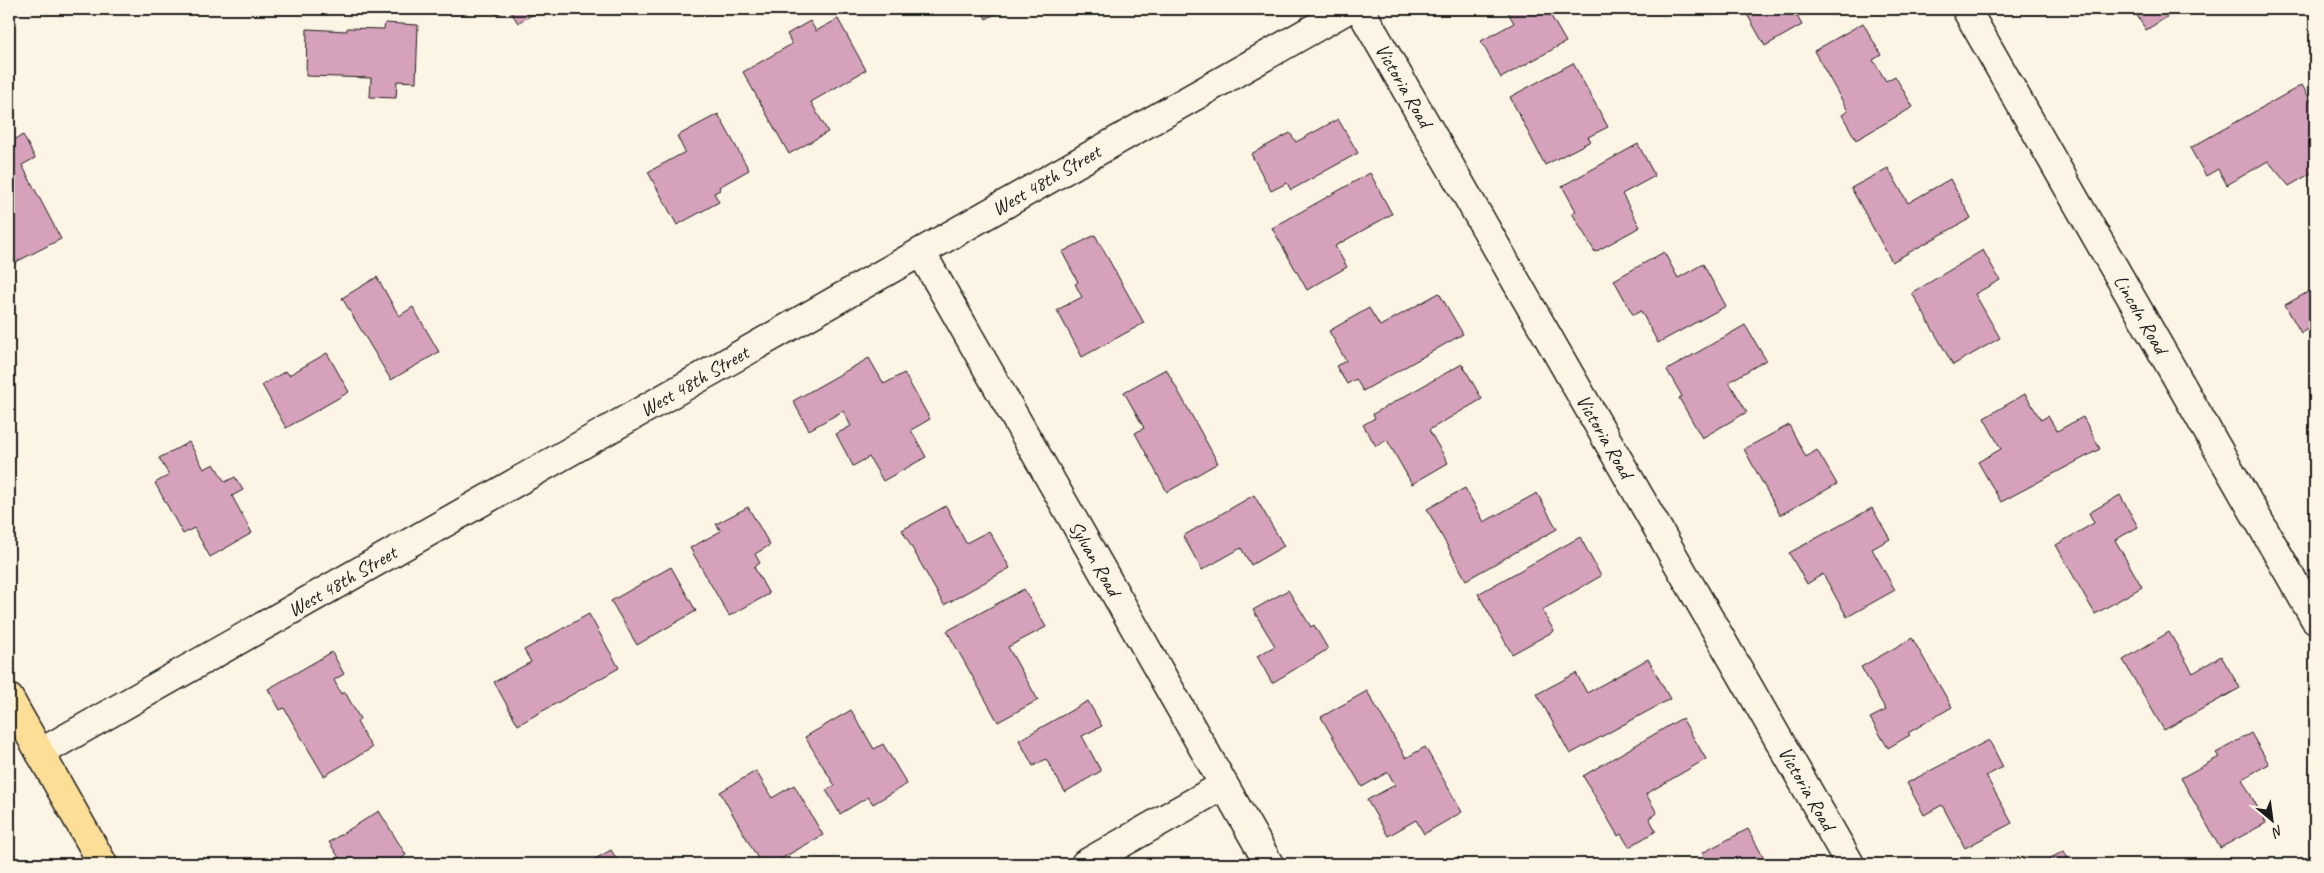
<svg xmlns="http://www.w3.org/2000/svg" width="2324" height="873" font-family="Caveat,sans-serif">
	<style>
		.building { fill: #d6a1ba; stroke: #1c1c1c }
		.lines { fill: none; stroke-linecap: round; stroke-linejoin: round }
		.minor-casing { stroke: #1c1c1c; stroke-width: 31 }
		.major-casing { stroke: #1c1c1c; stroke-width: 31 }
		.minor { stroke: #fcf5e5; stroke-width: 28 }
		.major { stroke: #fdde96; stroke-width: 28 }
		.labels { text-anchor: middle; stroke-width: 4; stroke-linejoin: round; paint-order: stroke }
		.street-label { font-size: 20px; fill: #1c1c1c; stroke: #fcf5e5 }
	</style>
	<rect width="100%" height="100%" fill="#fcf5e5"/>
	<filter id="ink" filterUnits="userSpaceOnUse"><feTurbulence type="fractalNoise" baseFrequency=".02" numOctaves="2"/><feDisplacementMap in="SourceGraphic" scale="10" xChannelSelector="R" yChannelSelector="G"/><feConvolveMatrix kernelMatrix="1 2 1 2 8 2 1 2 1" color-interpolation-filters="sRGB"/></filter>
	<g filter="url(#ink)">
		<path class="building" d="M494 9H507L497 15Z
			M509 9H542L518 23Z
			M981 9H1004L986 19Z
			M1506 9H1547L1566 42 1501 78 1481 41 1514 23Z
			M1744 9H1793L1802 25 1765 46Z
			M2133 9H2180L2146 30Z
			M838 19 866 70 811 102 828 132 789 154 743 72 792 44 787 34 810 21 816 31Z
			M385 23 418 25 416 82 397 81 396 98 370 97 371 78 306 76 307 29 347 31V28L384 29Z
			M1863 23 1881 55 1873 60 1886 81 1895 76 1913 107 1856 140 1842 115 1848 111 1814 51Z
			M1573 63 1608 127 1588 137 1591 141 1545 165 1510 97Z
			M2302 85 2315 108V137L2311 139 2315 146V171L2289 186 2268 161 2227 185 2218 169 2206 176 2190 148Z
			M718 114 749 170 719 187 720 190 714 193 719 202 677 225 648 172 685 152 677 136Z
			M1338 119 1358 153 1291 190 1287 183 1271 191 1251 154 1290 133 1296 142Z
			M23 135 35 158 22 165 61 239 12 264 9 258V139L10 142Z
			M1638 144 1655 176 1622 194 1640 227 1595 252 1572 213 1576 211 1562 186Z
			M1888 168 1908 203 1950 179 1971 218 1892 262 1851 188Z
			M1370 173 1392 214 1335 246 1347 267 1307 290 1272 228Z
			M1095 235 1144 323 1082 357 1057 310 1082 297 1075 284 1078 282 1062 252Z
			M1983 250 2000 280 1975 294 2000 338 1953 365 1912 293Z
			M1664 252 1678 278 1703 264 1726 306 1658 343 1641 311 1633 315 1614 280Z
			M377 277 399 316 413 307 439 352 391 380 342 298Z
			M2315 288V335L2311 327 2301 333 2285 305Z
			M1439 293 1463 334 1363 391 1356 379 1347 384 1336 366 1346 361 1329 331 1369 308 1380 326Z
			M1745 325 1766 360 1729 382 1747 412 1702 438 1679 398 1682 396 1667 370Z
			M327 353 349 392 286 428 262 385 286 371 289 375Z
			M869 358 884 384 904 373 930 419 911 430 926 457 883 481 869 457 853 466 836 434 851 426 843 411 809 430 793 401Z
			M1462 364 1482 399 1429 430 1448 463 1412 484 1387 440 1376 446 1363 425 1375 418 1373 414Z
			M1166 369 1218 463 1167 492 1135 433 1144 428 1124 392Z
			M2025 394 2041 420 2048 416 2057 431 2083 417 2100 449 2001 502 1978 462 2001 449 1984 418Z
			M1789 425 1806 457 1817 450 1837 484 1780 515 1744 449Z
			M189 442 204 469 214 464 225 482 235 477 243 490 232 496 252 533 210 557 194 528 183 534 155 483 169 475 159 458Z
			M1465 488 1484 522 1537 493 1557 529 1466 580 1427 509Z
			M1254 495 1284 546 1251 565 1241 548 1202 570 1183 536Z
			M2120 495 2138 527 2115 540 2142 587 2095 614 2056 545 2094 523 2089 513Z
			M946 506 966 543 989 531 1010 568 944 605 902 530Z
			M748 507 770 545 755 554 760 563 754 567 769 594 729 616 690 548 721 531 716 524Z
			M1872 508 1890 539 1872 549 1895 590 1847 617 1823 574 1807 584 1789 553Z
			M1580 537 1601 576 1542 610 1554 631 1512 654 1478 594Z
			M671 567 696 611 637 645 611 601Z
			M1024 589 1046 627 1008 647 1038 700 998 722 947 631Z
			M1288 590 1311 627 1314 625 1328 649 1272 683 1257 656 1275 646 1253 610Z
			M589 614 619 668 518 725 494 682 531 662 524 650Z
			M2169 632 2193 673 2221 656 2240 688 2164 730 2123 660Z
			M1912 638 1952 707 1908 733 1910 735 1888 748 1870 718 1886 710 1861 667Z
			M332 652 344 674 334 680 341 694 345 692 360 719 357 722 372 748 324 776 284 708 280 710 268 689Z
			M1648 659 1670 699 1570 754 1537 694 1576 673 1587 693Z
			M1367 691 1406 758 1425 747 1462 812 1424 834 1416 820 1388 836 1367 800 1395 785 1388 772 1362 787 1321 717Z
			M1088 701 1102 726 1082 736 1101 771 1065 792 1046 759 1033 766 1019 740Z
			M851 710 874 749 883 744 907 784 873 804 868 797 840 814 826 790 835 786 805 737Z
			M1682 718 1706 759 1646 794 1657 813 1649 818 1656 831 1629 847 1621 834 1618 836 1583 776Z
			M2251 733 2269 764 2242 779 2266 823 2220 848 2181 778 2219 757 2216 753Z
			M1989 740 2003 767 1986 776 2012 823 1965 848 1942 805 1924 815 1907 783Z
			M756 771 772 798 794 785 823 835 772 864H761L720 792Z
			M379 811 406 855 402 858 406 864H343L329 842Z
			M1748 829 1767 864H1708L1702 853Z
			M611 850 620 864H586Z
			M2064 851 2071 864H2039Z"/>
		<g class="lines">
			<defs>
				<path id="minor" d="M1360 9 1850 864
					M1966 9 2315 619
					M921 252 1269 864
					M40 753 1348 9
					M1085 864 1224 785"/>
				<path id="major" d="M9 698 103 864"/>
			</defs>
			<use href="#minor" class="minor-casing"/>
			<use href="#major" class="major-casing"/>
			<use href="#minor" class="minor"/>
			<use href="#major" class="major"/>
		</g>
	</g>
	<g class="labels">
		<g class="street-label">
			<text transform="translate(1404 85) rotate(60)" y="7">Victoria Road</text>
			<text transform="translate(1046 180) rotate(-30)" y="7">West 48th Street</text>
			<text transform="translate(2141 314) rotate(60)" y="7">Lincoln Road</text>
			<text transform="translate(694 381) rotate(-30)" y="7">West 48th Street</text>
			<text transform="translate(1605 436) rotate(60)" y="7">Victoria Road</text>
			<text transform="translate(1095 558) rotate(60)" y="7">Sylvan Road</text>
			<text transform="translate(342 581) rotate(-30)" y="7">West 48th Street</text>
			<text transform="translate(1807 788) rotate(60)" y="7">Victoria Road</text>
		</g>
	</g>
	<rect width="2324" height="873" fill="none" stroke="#fcf5e5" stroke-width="30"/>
	<rect x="15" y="15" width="2294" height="843" fill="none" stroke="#1c1c1c" stroke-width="2" filter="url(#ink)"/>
	<g transform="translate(2272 820) rotate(151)" stroke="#fcf5e5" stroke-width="4" paint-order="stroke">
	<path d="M0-4L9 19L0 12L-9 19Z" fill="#1c1c1c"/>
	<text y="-8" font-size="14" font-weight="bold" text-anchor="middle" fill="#1c1c1c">N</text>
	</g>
</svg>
